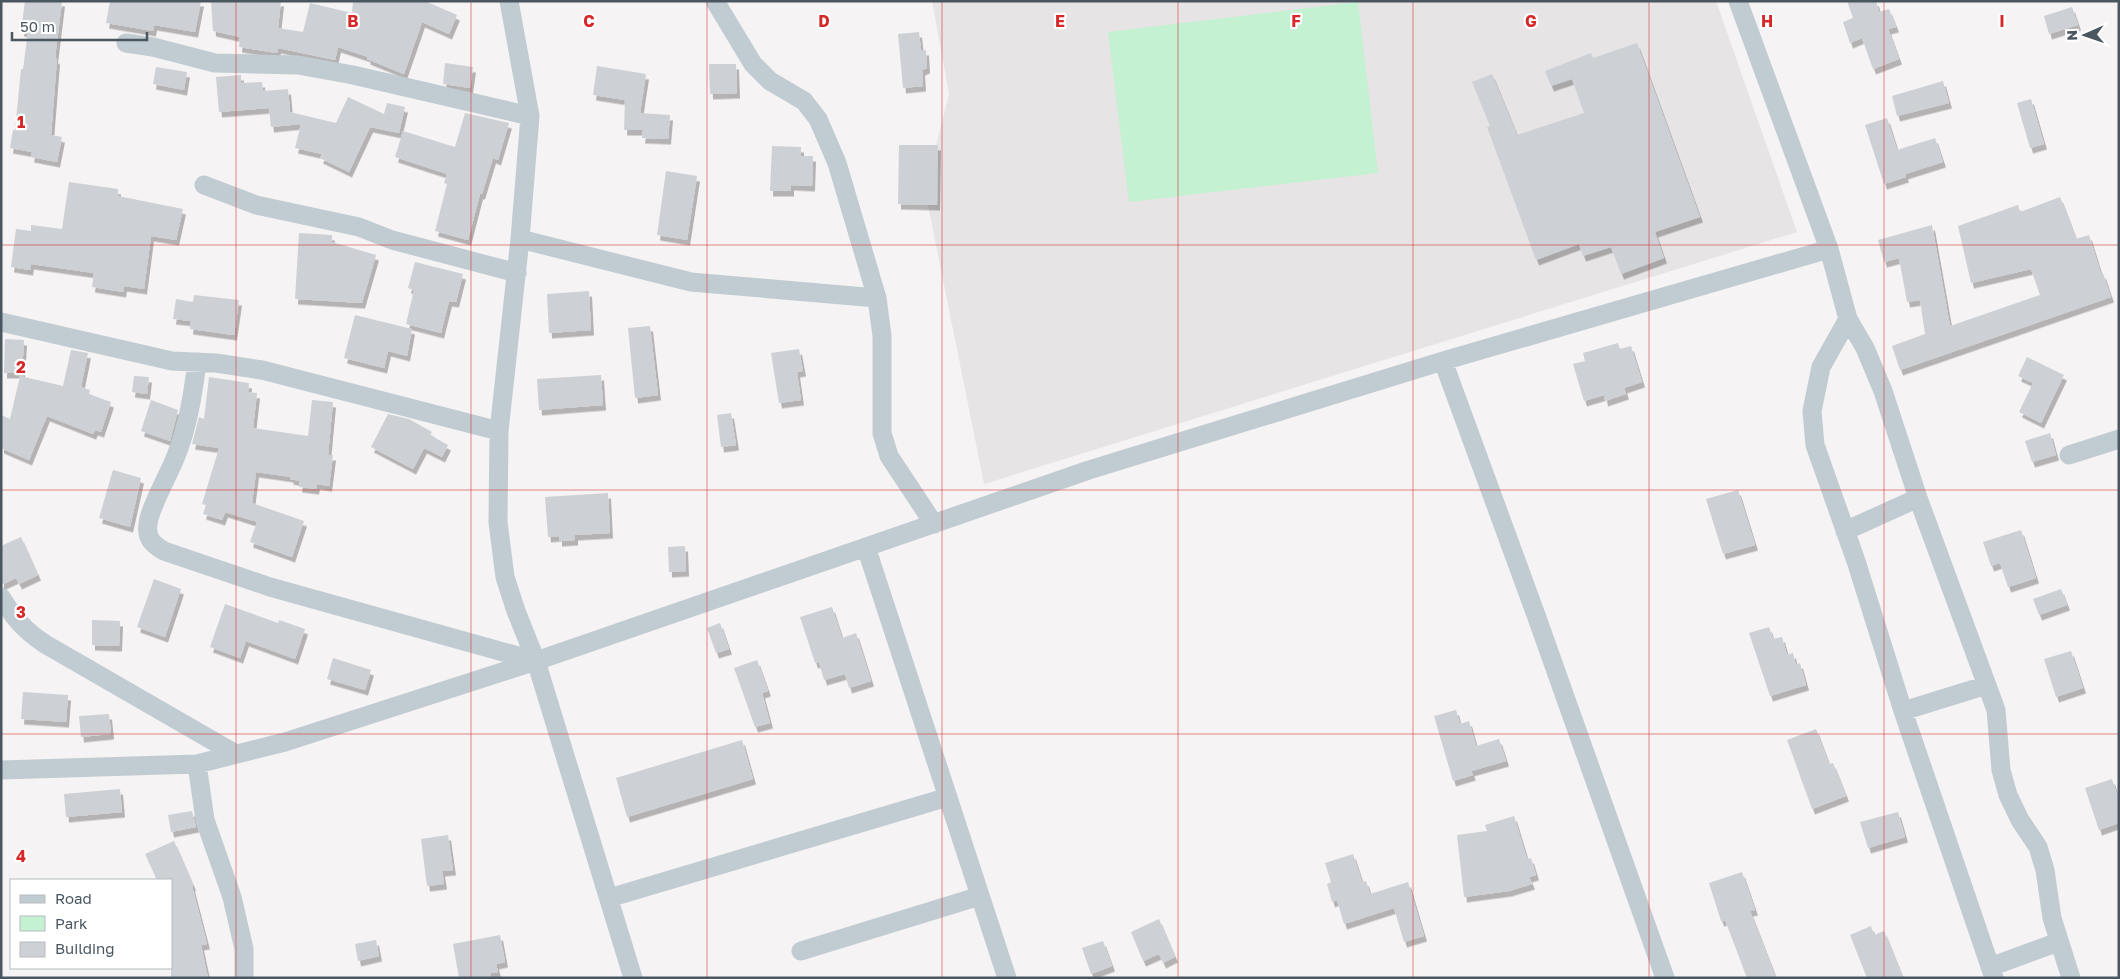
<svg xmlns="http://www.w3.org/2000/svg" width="2120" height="979" font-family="'Golos Text',sans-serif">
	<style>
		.education { fill: #e6e4e5 }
		.green { fill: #c3f1d2 }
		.building { fill: #cdd0d5; filter: url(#shadow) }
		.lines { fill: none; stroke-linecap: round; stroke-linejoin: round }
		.minor { stroke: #c1cbd2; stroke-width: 19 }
		.grid { fill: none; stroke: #d62828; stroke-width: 1; stroke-opacity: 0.55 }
		.grid-label { font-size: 16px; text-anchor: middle; font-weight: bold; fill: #d62828; stroke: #fff; stroke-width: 4.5; stroke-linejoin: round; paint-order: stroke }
	</style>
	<defs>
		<filter id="shadow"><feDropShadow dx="3" dy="5.5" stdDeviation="0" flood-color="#0004"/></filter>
	</defs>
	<rect width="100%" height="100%" fill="#f5f3f3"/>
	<path class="education" d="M932 1H1716L1797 232 984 484 925 190 949 94Z"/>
	<path class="green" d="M1358 2 1378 173 1129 202 1108 32Z"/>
	<path class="building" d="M25 1H62L55 58 57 59 51 135 62 137 57 162 31 157 32 152 10 148 13 130H15L21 69H23L28 32 21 31Z
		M110 1H201L195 32 154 25 153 31 106 23Z
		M211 1H281L278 28 303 32 310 3 352 13 353 1H425L457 15 449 34 422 22 404 74 367 59 368 57 338 47 335 60 278 48 277 53 239 47 240 37 213 31Z
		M1847 1H1876L1879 12 1889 9 1896 27 1888 29 1899 59 1873 69 1862 38 1850 43 1843 22 1853 18Z
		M2072 7 2078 25 2049 34 2044 16Z
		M919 32 921 50H926L927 68 922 70 923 86 903 88 898 34Z
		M1637 43 1700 217 1655 232 1664 258 1621 274 1611 247 1583 256 1579 244 1536 260 1487 127 1490 126 1472 82 1492 74 1517 135 1584 113 1572 79 1551 86 1545 71 1591 53 1593 58Z
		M445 63 473 67 470 88 443 84Z
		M709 64H736L737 93 710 94Z
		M597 66 646 74 640 113 670 115 668 139 642 138 643 130H624L625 100 593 95Z
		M156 67 187 72 184 90 153 84Z
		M241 75V83L262 82 263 91 288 89 290 112 336 123 348 97 384 114 387 103 405 107 399 133 370 127 349 172 320 158 322 154 295 148 301 124 271 127 269 108 219 112 216 77Z
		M1943 81 1949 103 1897 116 1892 96Z
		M2031 99 2044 144 2030 148 2017 103Z
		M465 113 509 123 498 160 493 158 482 194H480L468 240 435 231 447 184 444 183 447 174 395 157 403 131 455 147Z
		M1887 118 1897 150 1935 138 1943 162 1905 174 1906 177 1884 184 1865 125Z
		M899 145H938L937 205 898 204Z
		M772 146 801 147V156H813L812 186 791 185V191H770Z
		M666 171 697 176 687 240 657 235Z
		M69 182 118 189V196L183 209 176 240 151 236 144 289 124 286 123 292 92 287 94 273 31 264 30 270 11 267 16 229 31 231V225L62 229Z
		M2060 197 2076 239 2089 235 2101 274 2103 273 2111 297 1900 370 1892 346 1925 334 1920 300 1907 302 1899 258 1884 262 1878 240 1932 225 1950 326 2040 295 2031 269 1971 283 1958 226 2018 205 2020 212Z
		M299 233 332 235V242L376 255 362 303 295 299Z
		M415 262 463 274 456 302 449 301 441 333 406 324 414 290 408 288Z
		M589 291 591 330 549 333 547 294Z
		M194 295 239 300 234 335 190 329 191 321 173 319 176 299 193 302Z
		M355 315 412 329 407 356 388 351 384 368 344 358Z
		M650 326 658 395 635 398 628 328Z
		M5 339 24 340 22 373H4Z
		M1618 343 1620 349 1631 346 1642 382 1624 388 1626 394 1605 401 1604 395 1584 401 1573 364 1585 361 1583 353Z
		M799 349 803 371 797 372 801 400 779 403 771 353Z
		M71 350 88 353 81 387 90 390 89 394 111 402 101 432 95 430 93 434 47 416 29 460 1 448V415L10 419 20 376 63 386Z
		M2027 357 2064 375 2041 423 2019 412 2033 383 2018 376Z
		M601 375 603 405 539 410 537 379Z
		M134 376 149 377 147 394 132 392Z
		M209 377 249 383 248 392 257 393 253 428 308 436 312 400 333 402 328 455H333L329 486 317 484 316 489 299 487 300 481 290 479 291 477 256 472 252 503 304 521 292 557 250 542 257 522 225 512 222 520 203 514 206 505 202 504 219 448 192 444 199 417 204 419Z
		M151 400 178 410 170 441 141 431Z
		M731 413 736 445 721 447 717 415Z
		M388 414 409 419 432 432 430 435 448 445 442 457 424 448 413 469 371 447Z
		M2050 433 2056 455 2032 462 2025 441Z
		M113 470 141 478 130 527 99 518Z
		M1738 490 1755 545 1723 554 1706 499Z
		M608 493 610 533 575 535V540L559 541V536L548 537 545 497Z
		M2021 530 2036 578 2008 587 2000 563 1991 566 1983 542Z
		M21 537 38 575 19 584 16 578 1 585V546Z
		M685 546 686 571 669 572 668 547Z
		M154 579 181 589 165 637 137 627Z
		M2061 589 2067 605 2039 615 2033 599Z
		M225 604 278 623 279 620 305 629 295 659 246 641 240 658 210 647Z
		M832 607 842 638 856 633 871 681 849 688 845 674 824 680 819 662 815 663 800 617Z
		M92 620 120 621 119 646 92 645Z
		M720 623 729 649 716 653 707 628Z
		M1769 627 1773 639 1782 637 1787 655 1793 653 1796 665 1800 663 1806 685 1770 696 1749 633Z
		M2071 651 2083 688 2056 697 2044 659Z
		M333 658 371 670 365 690 327 679Z
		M757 660 768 691 762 693 770 723 755 727 734 668Z
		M23 692 68 695 66 722 21 719Z
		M1456 710 1460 724 1469 721 1476 746 1499 739 1506 761 1471 771 1473 775 1453 781 1434 716Z
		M109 714 111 734 81 737 79 716Z
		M1816 729 1829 764 1833 763 1846 796 1812 809 1787 740Z
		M742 740 753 779 627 817 616 778Z
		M2112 779 2119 800V823L2099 830 2085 788Z
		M120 789 122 812 66 817 64 794Z
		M192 811 196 827 171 832 168 815Z
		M1898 812 1905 837 1868 848 1860 822Z
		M1514 816 1527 859 1531 858 1536 875 1529 877 1532 884 1509 891 1464 897 1457 835 1487 831 1485 825Z
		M448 835 453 870 442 871 444 884 427 886 421 839Z
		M174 841 193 885 192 886 207 944 201 945 208 978H171V880H157L145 854Z
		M1353 854 1362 882 1366 881 1370 894 1408 882 1424 936 1404 942 1394 908 1344 924 1337 900 1332 902 1327 884 1331 882 1325 863Z
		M1742 872 1755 910 1750 911 1776 978H1747L1725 920 1721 921 1709 883Z
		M1159 919 1175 957 1163 963 1159 954 1143 961 1131 932Z
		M1871 926 1874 935 1884 931 1903 978H1867L1850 935Z
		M500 935 505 962 496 964 498 972 490 973 491 978H459L453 944Z
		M376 940 379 956 358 961 355 944Z
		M1103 941 1112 966 1091 974 1082 948Z"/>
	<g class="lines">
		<path class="minor" d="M509 1 530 116 520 239 499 431 498 522 505 577 516 611 536 661 633 978
			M715 1 753 64 770 81 804 101 818 119 837 163 877 298 882 336V433L889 456 934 524
			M1738 1 1829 249 1848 319 1821 367 1812 411 1815 445 1856 561 1903 711 1994 978
			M126 43 153 47 215 63 298 65 353 75 530 116
			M204 185 256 205 359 227 392 240 517 273
			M520 239 691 282 877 298
			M1848 319 1865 348 1883 391 1918 498 1996 710 2001 770 2008 795 2020 820 2038 847 2045 870 2052 918 2071 978
			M1 322 172 361 216 363 262 370 499 431
			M1443 361 1536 615 1665 978
			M197 362C193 394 188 426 176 456 170 472 149 509 148 524 146 538 152 544 164 551L270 587 536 661
			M2069 455 2119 439
			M1845 531 1918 498
			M866 547 1007 978
			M1 597C14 618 24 630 45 644L234 753
			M1903 711 1987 685
			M197 764 205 820 232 897 244 949V978
			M1 770 197 764 285 742 536 661 1089 470 1443 361 1829 249
			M609 898 948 797
			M801 951 980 896
			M1990 967 2058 942"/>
	</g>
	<path class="grid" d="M236 1V978M471 1V978M707 1V978M942 1V978M1178 1V978M1413 1V978M1649 1V978M1884 1V978M1 245H2119M1 490H2119M1 734H2119"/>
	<g class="grid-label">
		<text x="353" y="27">B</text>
		<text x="589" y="27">C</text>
		<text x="824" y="27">D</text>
		<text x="1060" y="27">E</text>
		<text x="1296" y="27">F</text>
		<text x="1531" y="27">G</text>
		<text x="1767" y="27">H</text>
		<text x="2002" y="27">I</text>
		<text x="21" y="128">1</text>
		<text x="21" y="373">2</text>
		<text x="21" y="618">3</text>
		<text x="21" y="862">4</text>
	</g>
	<rect width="2120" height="979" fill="none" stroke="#4a5761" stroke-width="5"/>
	<rect x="10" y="879" width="162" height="90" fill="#ffffff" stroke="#b7bcc0"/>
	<rect x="20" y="895" width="25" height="8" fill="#c1cbd2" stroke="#b7bcc0"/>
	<text x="55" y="904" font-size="15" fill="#4a5761">Road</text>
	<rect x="20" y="916" width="25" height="15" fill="#c3f1d2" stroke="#b7bcc0"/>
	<text x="55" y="929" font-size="15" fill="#4a5761">Park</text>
	<rect x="20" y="942" width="25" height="15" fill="#cdd0d5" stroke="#b7bcc0"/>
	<text x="55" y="954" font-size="15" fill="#4a5761">Building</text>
	<g transform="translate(2085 35) rotate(268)" stroke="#ffffff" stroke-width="4" paint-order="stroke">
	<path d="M0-4L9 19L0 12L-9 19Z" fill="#4a5761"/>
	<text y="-8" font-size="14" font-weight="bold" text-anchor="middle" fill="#4a5761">N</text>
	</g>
	<path d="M12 32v8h135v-8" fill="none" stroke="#4a5761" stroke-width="2.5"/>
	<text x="20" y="32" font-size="15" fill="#4a5761" stroke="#ffffff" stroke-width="4" paint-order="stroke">50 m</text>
</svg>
